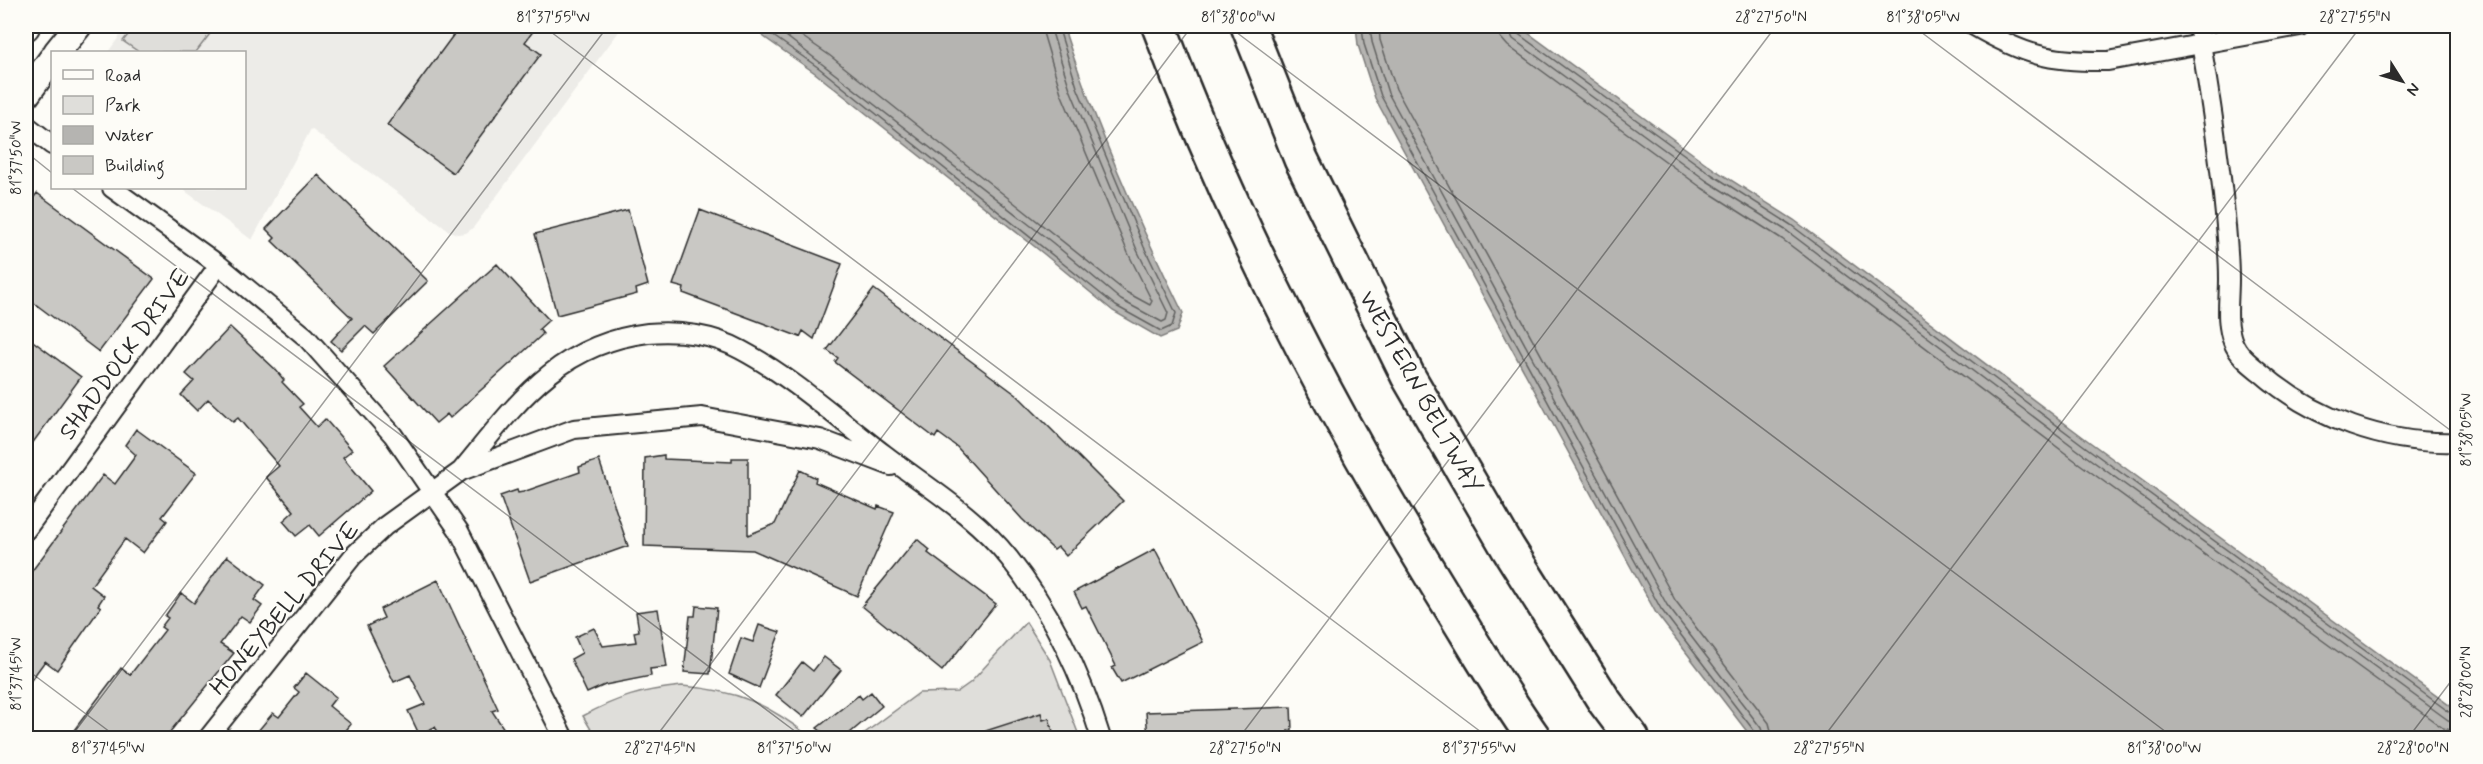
<svg xmlns="http://www.w3.org/2000/svg" width="2483" height="764" font-family="Mynerve,sans-serif">
	<style>
		.built { fill: #edece8 }
		.green { fill: #dfdeda; stroke: #858482; stroke-width: 1.5 }
		.water { fill: #b5b4b1; stroke: #7e7d7b; stroke-width: 1.5 }
		.lines { fill: none; stroke-linecap: round; stroke-linejoin: round }
		.shore { stroke: #626261; stroke-width: 1.5 }
		.building { fill: #c9c8c4; stroke: #2b2b2b; stroke-width: 1.5 }
		.street-casing { stroke: #2b2b2b; stroke-width: 22 }
		.secondary-casing { stroke: #2b2b2b; stroke-width: 30 }
		.highway-casing { stroke: #2b2b2b; stroke-width: 38 }
		.street { stroke: #fdfcf7; stroke-width: 18 }
		.secondary { stroke: #fdfcf7; stroke-width: 26 }
		.highway { stroke: #fdfcf7; stroke-width: 33 }
		.ticks { fill: none; stroke: #2b2b2b; stroke-width: 1.5; stroke-opacity: 0.45 }
		.labels { text-anchor: middle; stroke-width: 4.5; stroke-linejoin: round; paint-order: stroke }
		.street-label { font-size: 24px; fill: #2b2b2b; stroke: #fdfcf7 }
		.neatline { fill: none; stroke: #2b2b2b; stroke-width: 2 }
		.ticks-label { font-size: 15px; text-anchor: middle; fill: #2b2b2b }
	</style>
	<rect width="100%" height="100%" fill="#fdfcf7"/>
	<filter id="ink" filterUnits="userSpaceOnUse"><feTurbulence type="fractalNoise" baseFrequency=".0167" numOctaves="2"/><feDisplacementMap in="SourceGraphic" scale="12" xChannelSelector="R" yChannelSelector="G"/><feConvolveMatrix kernelMatrix="1 2 1 2 8 2 1 2 1" color-interpolation-filters="sRGB"/></filter>
	<g filter="url(#ink)">
		<path class="built" d="M127 26H623L473 228 466 233 457 234 449 231 311 129 252 240 181 188H244V52H108Z"/>
		<path class="green" d="M135 26H216L196 52H139L123 41Z
			M1026 622 1050 660 1080 738H858L919 693 957 692 971 682Z
			M682 686C736 690 769 704 811 738H596L583 716C618 697 642 690 682 686Z"/>
		<path class="water" d="M757 26H1063C1095 124 1137 220 1183 313L1177 331 1160 338 1113 311 1044 254 815 73 764 37Z
			M1356 26H1516L1524 30 1715 170 1794 220 2091 443 2457 711V738H1752L1656 613 1375 98 1358 45Z"/>
		<g class="lines">
			<path class="shore" d="M764 26 769 33 819 68 1116 306 1161 331 1172 326 1176 313 1144 247 1077 87 1058 26
				M773 26 1053 243 1121 300 1162 322 1166 320 1168 313 1137 250 1070 89 1050 26
				M787 26 829 55 1126 292 1150 305 1152 301 1128 253 1061 93 1041 26
				M1362 26 1364 44 1381 96 1661 609 1755 732 1756 738
				M1370 26 1372 42 1388 93 1667 605 1761 728 1764 738
				M1379 26 1380 40 1396 89 1675 600 1769 723 1773 738
				M1498 26 1500 37 1508 46 1702 188 1782 239 2077 462 2443 728 2458 732
				M1507 26 1513 39 1707 181 1787 231 2083 454 2448 720 2458 723
				M1514 26 1517 33 1711 174 1791 225 2087 448 2452 714 2458 715"/>
		</g>
		<path class="building" d="M460 26H537L525 42 541 54 453 173 387 125Z
			M318 175 428 281 374 334 365 326 341 350 331 341 352 318 272 241 275 238 266 229Z
			M37 193 154 279 99 352 26 297V208Z
			M628 210 648 285 636 289 637 294 557 315 535 234Z
			M700 210 842 264 814 339 803 331 800 337 683 293 684 288 673 285Z
			M497 264 549 320 539 329 543 334 532 344 450 418 447 414 436 423 384 366Z
			M874 289 1018 396 1123 501 1066 556 1058 547 1054 550 1022 519 957 447 938 433 935 438 835 362 838 358 827 350Z
			M230 327 275 369 284 380 282 382 303 404 299 407 317 427 325 419 352 450 343 457 371 491 319 536 310 525 296 536 283 521 294 511 266 477 279 466 238 418 233 422 208 399 197 411 181 395 194 381 186 374Z
			M26 336 81 377 26 452Z
			M136 429 196 473 162 517 167 521 143 553 125 539 91 586 104 596 98 605 101 607 57 670 45 661 26 687V579L103 475 115 484 136 455 125 445Z
			M664 455V459L732 462V458H748V535L775 524 800 470 816 478 815 482 877 509 878 506 894 512 857 596 753 550 644 546 645 458Z
			M599 460 628 546 530 581 500 496 517 490 518 493 523 492 580 472 579 467Z
			M917 539 930 550 928 553 996 604 942 671 862 606Z
			M1155 549 1203 642 1121 683 1112 668 1116 666 1086 606 1082 608 1074 592Z
			M227 556 265 585 254 600 262 606 250 622 241 616 220 644 234 653 165 738H68L121 668 130 675 165 630 161 627 168 618 165 616 181 593 194 603Z
			M438 580 498 709 492 711 510 738H442L435 727 419 734 408 711 425 704 410 675 394 682 367 626 384 618 380 609Z
			M696 606 717 608 710 674 684 672 690 616H695Z
			M658 609 667 667 650 669 651 676 605 685 587 693 571 659 582 653 575 637 594 628 603 646 636 642 634 632 639 631 636 612Z
			M759 625 780 632 759 688 729 674 741 638 753 642Z
			M824 657 841 670 803 717 776 695 802 662 813 671Z
			M306 673 336 697 329 706 351 724 340 738H252L273 713 279 717 299 692 294 688Z
			M871 692 882 706 844 738H830L817 728 859 695 862 699Z
			M1291 707 1292 730H1288V738H1148L1146 712Z
			M1041 713 1043 720 1049 718 1055 738H973V735Z"/>
		<g class="lines">
			<defs>
				<path id="street" d="M1974 26C2024 55 2050 62 2108 61L2300 26
					M2198 26C2209 89 2219 151 2225 215 2227 236 2229 258 2229 279 2229 301 2225 322 2233 342 2238 355 2250 364 2260 372 2314 419 2386 445 2458 442
					M26 125 52 145
					M112 188 219 265 306 337 393 435 459 531 564 738
					M461 471C515 406 556 344 648 333 679 330 714 335 741 350 792 377 838 419 884 454 927 487 975 515 1009 558 1052 612 1081 673 1101 738
					M26 530 219 265
					M208 738 353 556 385 526 461 471 574 429 702 417 820 439 891 466"/>
				<path id="secondary" d="M26 27V26
					M57 52 78 26
					M26 95 52 59"/>
				<path id="highway" d="M1159 26C1233 224 1331 413 1442 593 1472 641 1501 692 1534 738
					M1248 26 1301 159 1408 376 1508 548 1605 702 1632 738"/>
			</defs>
			<use href="#street" class="street-casing"/>
			<use href="#secondary" class="secondary-casing"/>
			<use href="#highway" class="highway-casing"/>
			<use href="#street" class="street"/>
			<use href="#secondary" class="secondary"/>
			<use href="#highway" class="highway"/>
		</g>
	</g>
	<path class="ticks" d="M543 26 1489 738M1228 26 2174 738M1913 26 2458 436M26 152 52 173M72 188 804 738M26 669 118 738M70 738 608 26M655 738 1192 26M1239 738 1776 26M1823 738 2361 26M2408 738 2458 672"/>
	<g class="labels">
		<g class="street-label">
			<text transform="translate(124 354) rotate(-54)" y="8">SHADDOCK DRIVE</text>
			<text transform="translate(1421 392) rotate(61)" y="8">WESTERN BELTWAY</text>
			<text transform="translate(284 608) rotate(-50)" y="8">HONEYBELL DRIVE</text>
		</g>
	</g>
	<rect width="2483" height="764" fill="none" stroke="#fdfcf7" stroke-width="66"/>
	<rect x="51" y="51" width="195" height="138" fill="#fdfcf7" stroke="#a9a8a5" stroke-width="1.5"/>
	<rect x="63" y="70" width="30" height="9" fill="#fdfcf7" stroke="#a9a8a5" stroke-width="1.5"/>
	<text x="105" y="81" font-size="18" fill="#2b2b2b">Road</text>
	<rect x="63" y="96" width="30" height="18" fill="#dfdeda" stroke="#a9a8a5" stroke-width="1.5"/>
	<text x="105" y="111" font-size="18" fill="#2b2b2b">Park</text>
	<rect x="63" y="126" width="30" height="18" fill="#b5b4b1" stroke="#a9a8a5" stroke-width="1.5"/>
	<text x="105" y="141" font-size="18" fill="#2b2b2b">Water</text>
	<rect x="63" y="156" width="30" height="18" fill="#c9c8c4" stroke="#a9a8a5" stroke-width="1.5"/>
	<text x="105" y="171" font-size="18" fill="#2b2b2b">Building</text>
	<g transform="translate(2402 81) rotate(127)" stroke="#fdfcf7" stroke-width="4.5" paint-order="stroke">
	<path d="M0-4.5L10 22L0 15L-10 22Z" fill="#2b2b2b"/>
	<text y="-9" font-size="16" font-weight="bold" text-anchor="middle" fill="#2b2b2b">N</text>
	</g>
	<rect x="33" y="33" width="2417" height="698" class="neatline"/>
	<g class="ticks-label">
		<text x="553" y="22">81°37'55"W</text>
		<text x="1238" y="22">81°38'00"W</text>
		<text x="1771" y="22">28°27'50"N</text>
		<text x="1923" y="22">81°38'05"W</text>
		<text x="2355" y="22">28°27'55"N</text>
		<text transform="translate(16 158) rotate(-90)" y="5">81°37'50"W</text>
		<text transform="translate(2466 430) rotate(-90)" y="5">81°38'05"W</text>
		<text transform="translate(16 674) rotate(-90)" y="5">81°37'45"W</text>
		<text transform="translate(2466 682) rotate(-90)" y="5">28°28'00"N</text>
		<text x="108" y="753">81°37'45"W</text>
		<text x="660" y="753">28°27'45"N</text>
		<text x="794" y="753">81°37'50"W</text>
		<text x="1245" y="753">28°27'50"N</text>
		<text x="1479" y="753">81°37'55"W</text>
		<text x="1829" y="753">28°27'55"N</text>
		<text x="2164" y="753">81°38'00"W</text>
		<text x="2413" y="753">28°28'00"N</text>
	</g>
</svg>
